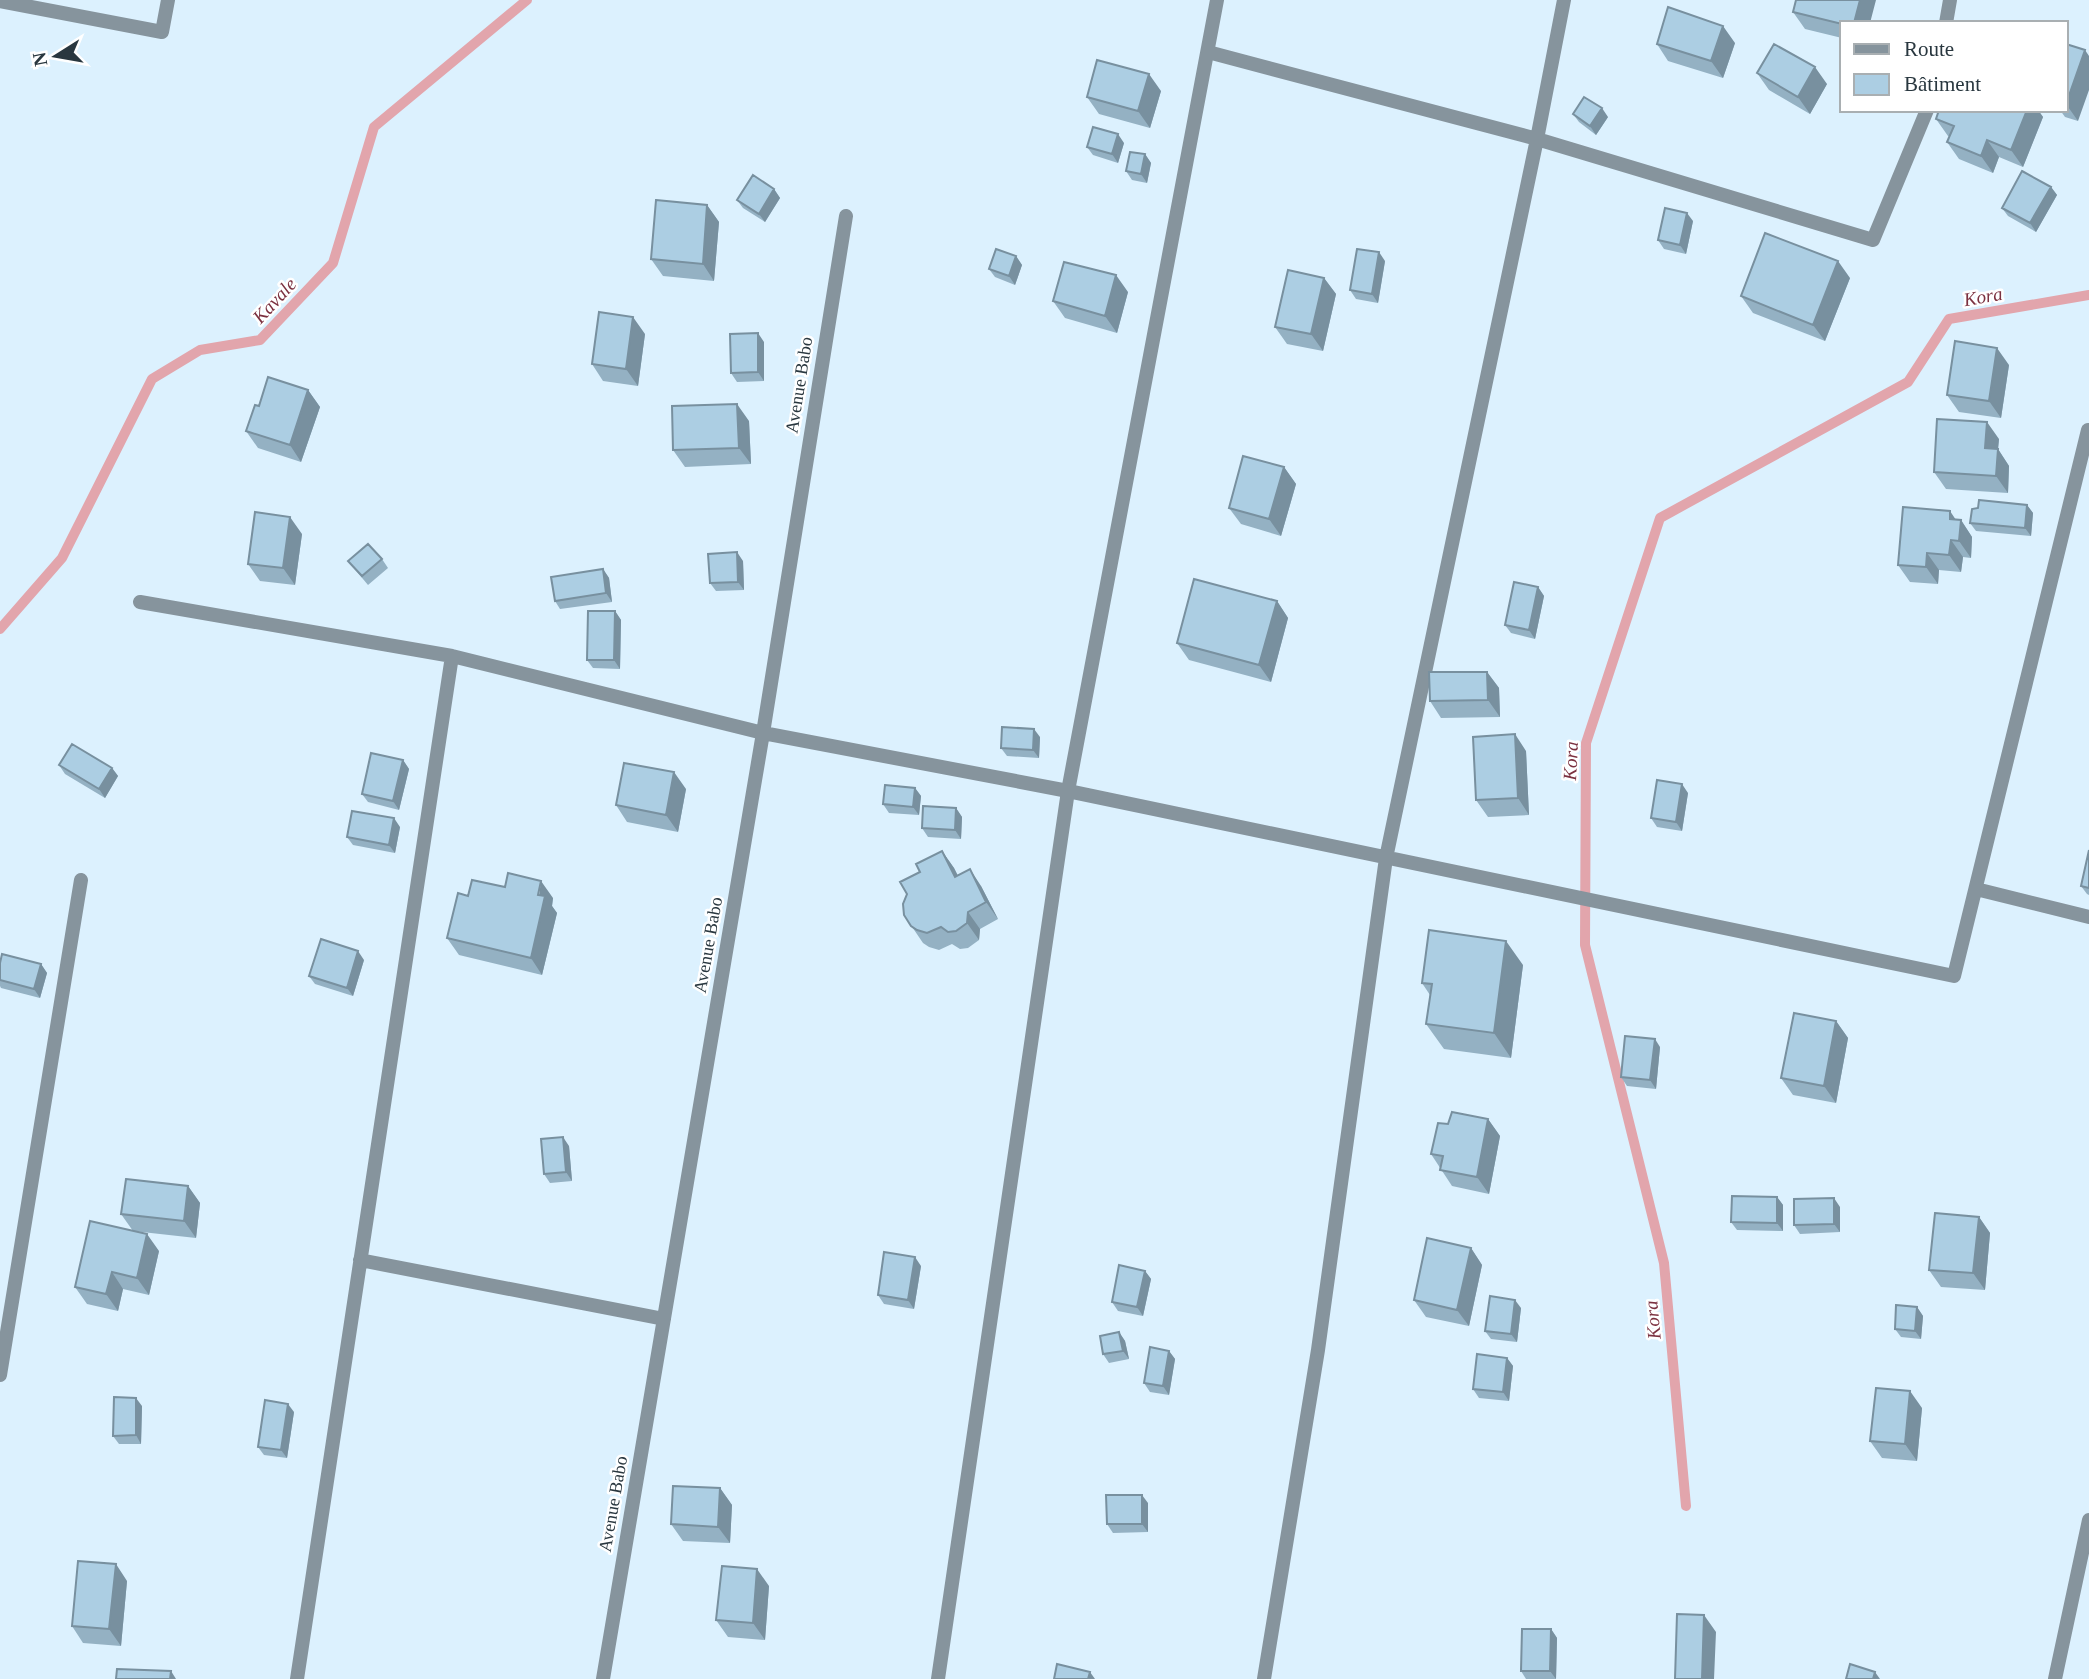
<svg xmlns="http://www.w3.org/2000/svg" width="2089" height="1679" font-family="Georgia,serif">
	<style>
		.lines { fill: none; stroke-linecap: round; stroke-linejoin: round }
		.stream { stroke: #e2a5ac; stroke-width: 10 }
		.street { stroke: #86949d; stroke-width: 14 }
		.wall { fill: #94b1c3 }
		.shaded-wall { fill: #78909f }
		.building { fill: #accee3; stroke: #78909f; stroke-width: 2 }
		.labels { text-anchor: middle; stroke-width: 5; stroke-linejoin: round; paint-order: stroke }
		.street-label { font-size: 18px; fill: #29373f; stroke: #fff }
		.water-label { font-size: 19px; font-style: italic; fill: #7b3140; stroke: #fff }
	</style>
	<rect width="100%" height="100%" fill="#dcf1fe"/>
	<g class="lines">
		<path class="stream" d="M0 629 62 558 152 379 200 350 260 340 333 263 374 127 527 0
			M1686 1506 1664 1263 1585 945 1586 743 1660 518 1908 382 1949 319 2089 295"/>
		<path class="street" d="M0 1 162 32 168 0
			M1946 23 1950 0
			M1208 52 1537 139 1873 240 1927 110
			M140 602 452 656 763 733 1068 791 1954 976 2088 430
			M1976 889 2089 917
			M360 1260 664 1319
			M0 1375 81 880
			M297 1679 452 656
			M603 1679 763 733 846 216
			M938 1679 1068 791 1217 0
			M1264 1679 1318 1350 1386 858 1537 139 1564 0
			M2055 1679 2089 1520"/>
	</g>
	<path class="wall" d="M1793 12 1842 23V38L1805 29Z
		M1735 43 1723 78 1668 61 1657 44Z
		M2066 44 2078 121 2065 117 2060 110H2066Z
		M1757 73 1827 84 1810 114 1769 90Z
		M1161 91 1150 128 1099 114 1087 97Z
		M1939 110H2038L2043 117 2023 167 1999 157 1993 173 1959 159 1947 142 1949 136H1948L1936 119Z
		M1573 114 1608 117 1596 135 1579 122Z
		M1124 143 1118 163 1093 155 1087 147Z
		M1145 154 1151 163 1147 183 1132 180 1126 171Z
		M2051 187 2057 195 2036 232 2008 216 2002 208Z
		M774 189 780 198 765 222 743 208 737 200Z
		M707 205 719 222 714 281 663 276 651 259Z
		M1693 221 1686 254 1664 249 1658 240Z
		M1016 256 1022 265 1015 285 995 277 989 269Z
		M1385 261 1378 303 1356 299 1350 290Z
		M1324 278 1336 294 1323 351 1287 344 1275 327Z
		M1850 278 1825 341 1753 313 1741 296Z
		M1128 292 1117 333 1065 318 1053 301Z
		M645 334 638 386 603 381 592 364Z
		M764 342V381L737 382 731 373Z
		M2009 365 2001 418 1959 412 1947 395Z
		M308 390 320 407 301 462 258 448 246 431 259 406Z
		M749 421 751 464 685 467 673 450Z
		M1999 439 1998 449 2009 466 2008 493 1946 489 1934 472Z
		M1284 467 1296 484 1281 536 1241 524 1229 508Z
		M2027 505 2033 513 2031 536 1976 531 1970 523Z
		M1956 519 1961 520 1972 537 1971 558 1963 557 1961 572 1939 570 1938 584 1910 582 1898 565Z
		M302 534 295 585 260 581 248 564Z
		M382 559 388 568 368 585 348 561Z
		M743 561 744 590 716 591 710 583Z
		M603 569 609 578 612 602 560 609 555 601Z
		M1538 587 1544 596 1535 639 1511 633 1505 625Z
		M1277 601 1288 618 1271 682 1189 660 1177 643Z
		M615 611 621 620 620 669 593 668 587 660Z
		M1487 672 1499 688 1500 717 1441 718 1430 701Z
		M1040 737 1039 758 1007 756 1001 748Z
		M1526 751 1529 815 1488 817 1476 800Z
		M403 760 409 769 399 810 368 802 362 794Z
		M59 765 112 768 118 776 105 798 65 774Z
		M915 788 921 796 919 815 889 813 883 804Z
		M686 789 678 832 627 822 616 805Z
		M1688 793 1682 831 1657 827 1651 818Z
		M956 808 962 817 961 839 928 837 922 828Z
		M400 827 395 853 353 845 347 837Z
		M2089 850V895L2087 894 2081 886Z
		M942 851 954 868 958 876 981 886 998 919 980 929 979 940 968 948 960 949 952 944 939 950 929 947 923 943 904 915 920 872Z
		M468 896 553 898 552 906 557 913 542 975 459 955 447 938Z
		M364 960 353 996 315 984 309 976Z
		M0 963 41 964 47 973 40 998 1 988 0 986Z
		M1523 965 1511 1058 1444 1049 1426 1024 1430 995 1422 983Z
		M1836 1021 1848 1038 1836 1103 1793 1095 1781 1078Z
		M1660 1047 1656 1089 1627 1086 1621 1077Z
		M1488 1119 1500 1136 1489 1194 1452 1186 1431 1154 1448 1124Z
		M569 1146 572 1181 550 1183 544 1174Z
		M188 1186 200 1203 196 1238 133 1231 121 1214Z
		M1777 1197 1783 1205V1231L1737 1230 1731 1222Z
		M1840 1207V1232L1800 1234 1794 1225Z
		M1979 1217 1990 1233 1985 1290 1941 1287 1929 1270Z
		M1471 1248 1482 1265 1469 1326 1426 1317 1414 1300Z
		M159 1251 149 1295 123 1289 118 1311 87 1304 75 1287Z
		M921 1266 914 1309 884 1304 878 1295Z
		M1145 1271 1151 1279 1143 1316 1118 1311 1112 1302Z
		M1917 1307 1923 1316 1921 1339 1901 1337 1895 1329Z
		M1521 1308 1517 1342 1491 1339 1485 1331Z
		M1119 1332 1125 1341 1129 1359 1109 1363 1103 1354Z
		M1169 1351 1175 1359 1169 1395 1150 1392 1144 1383Z
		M1507 1358 1513 1366 1509 1401 1479 1398 1473 1389Z
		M142 1406 141 1444H119L113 1436Z
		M1922 1408 1917 1461 1882 1458 1870 1441Z
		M294 1412 287 1458 264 1455 258 1447Z
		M720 1488 732 1505 730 1543 683 1541 671 1524Z
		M1148 1503V1532L1113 1533 1107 1524Z
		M127 1581 121 1646 83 1643 72 1626Z
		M769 1586 765 1640 728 1637 716 1620Z
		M1551 1629 1557 1638 1556 1679H1526L1521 1671Z"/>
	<path class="shaded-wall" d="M1860 0H1876L1870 23H1854Z
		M1723 26 1735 43 1723 78 1711 61Z
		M2085 50 2089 56V90L2078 121 2066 104Z
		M1815 67 1827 84 1810 114 1798 97Z
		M1149 74 1161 91 1150 128 1138 111Z
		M1602 108 1608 117 1596 135 1590 126Z
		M2027 110H2038L2043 117 2023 167 2011 150Z
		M1118 134 1124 143 1118 163 1112 154Z
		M1987 140 1999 157 1993 173 1981 156Z
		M1145 154 1151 163 1147 183 1141 174Z
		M2051 187 2057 195 2036 232 2030 223Z
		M774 189 780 198 765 222 759 214Z
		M707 205 719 222 714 281 703 264Z
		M1687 213 1693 221 1686 254 1680 245Z
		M1379 252 1385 261 1378 303 1372 294Z
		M1016 256 1022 265 1015 285 1009 276Z
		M1838 261 1850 278 1825 341 1813 325Z
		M1116 275 1128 292 1117 333 1105 316Z
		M1324 278 1336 294 1323 351 1311 334Z
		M633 317 645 334 638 386 626 369Z
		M758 333 764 342V381L758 372Z
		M1997 348 2009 365 2001 418 1989 401Z
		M308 390 320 407 301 462 290 445Z
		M737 404 749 421 751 464 739 448Z
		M1987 422 1999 439 1998 449 2009 466 2008 493 1996 476 1985 448Z
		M1284 467 1296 484 1281 536 1269 519Z
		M2027 505 2033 513 2031 536 2025 528Z
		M1950 511 1960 526 1961 520 1972 537 1971 558 1959 541 1950 519Z
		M290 517 302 534 295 585 283 568Z
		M1951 540 1963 557 1961 572 1949 555Z
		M737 552 743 561 744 590 738 582Z
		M1927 553 1939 570 1938 584 1926 567Z
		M603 569 609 578 612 602 606 593Z
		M1538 587 1544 596 1535 639 1529 630Z
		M1277 601 1288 618 1271 682 1259 665Z
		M615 611 621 620 620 669 614 660Z
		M1487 672 1499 688 1500 717 1488 700Z
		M1034 729 1040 737 1039 758 1033 750Z
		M1515 734 1526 751 1529 815 1518 798Z
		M403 760 409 769 399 810 393 801Z
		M112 768 118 776 105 798 99 789Z
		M674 772 686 789 678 832 666 815Z
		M1682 784 1688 793 1682 831 1676 822Z
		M915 788 921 796 919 815 913 807Z
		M956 808 962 817 961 839 955 830Z
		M394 818 400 827 395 853 389 845Z
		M942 851 954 868 967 894 955 877Z
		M970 869 981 886 998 919 986 902Z
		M541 881 553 898 552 906 557 913 542 975 531 958Z
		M968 912 980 929 979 940 967 923Z
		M1506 941 1523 965 1511 1058 1494 1033Z
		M358 951 364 960 353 996 347 988Z
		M41 964 47 973 40 998 34 989Z
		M1836 1021 1848 1038 1836 1103 1824 1086Z
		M1655 1039 1660 1047 1656 1089 1650 1080Z
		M1488 1119 1500 1136 1489 1194 1477 1177Z
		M563 1137 569 1146 572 1181 566 1172Z
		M188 1186 200 1203 196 1238 184 1221Z
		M1777 1197 1783 1205V1231L1777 1223Z
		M1834 1198 1840 1207V1232L1834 1224Z
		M1979 1217 1990 1233 1985 1290 1973 1273Z
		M147 1234 159 1251 149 1295 137 1278Z
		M1471 1248 1482 1265 1469 1326 1457 1310Z
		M915 1257 921 1266 914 1309 908 1300Z
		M1145 1271 1151 1279 1143 1316 1137 1307Z
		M112 1272 123 1289 118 1311 106 1294Z
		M1515 1300 1521 1308 1517 1342 1511 1334Z
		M1917 1307 1923 1316 1921 1339 1915 1331Z
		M1119 1332 1125 1341 1129 1359 1123 1351Z
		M1169 1351 1175 1359 1169 1395 1163 1386Z
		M1507 1358 1513 1366 1509 1401 1503 1392Z
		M1910 1391 1922 1408 1917 1461 1905 1444Z
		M136 1398 142 1406 141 1444 136 1435Z
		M288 1404 294 1412 287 1458 281 1450Z
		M720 1488 732 1505 730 1543 718 1527Z
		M1142 1495 1148 1503V1532L1142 1524Z
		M116 1564 127 1581 121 1646 109 1629Z
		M757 1569 769 1586 765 1640 753 1623Z
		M1704 1615 1716 1632 1714 1679H1702Z
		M1551 1629 1557 1638 1556 1679 1550 1671Z
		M171 1671 176 1679H170Z
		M1090 1672 1095 1679H1088Z
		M1875 1672 1880 1679H1873Z"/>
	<path class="building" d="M1796 0H1860L1854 23H1842V24L1793 12Z
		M1668 7 1723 26 1711 61 1657 44Z
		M1774 44 1815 67 1798 97 1757 73Z
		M2066 44 2085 50 2066 104Z
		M1097 60 1149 74 1138 111 1087 97Z
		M1584 97 1602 108 1590 126 1573 114Z
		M1939 110H2027L2011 150 1987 140 1981 156 1947 142 1954 126 1936 119Z
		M1093 127 1118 134 1112 154 1087 147Z
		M1130 152 1145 154 1141 174 1126 171Z
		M2022 171 2051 187 2030 223 2002 208Z
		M753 175 774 189 759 214 737 200Z
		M656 200 707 205 703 264 651 259Z
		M1665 208 1687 213 1680 245 1658 240Z
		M1765 233 1838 261 1813 325 1741 296Z
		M996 249 1016 256 1009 276 989 269Z
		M1357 249 1379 252 1372 294 1350 290Z
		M1064 262 1116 275 1105 316 1053 301Z
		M1288 270 1324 278 1311 334 1275 327Z
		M599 312 633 317 626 369 592 364Z
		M758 333V372L731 373 730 334Z
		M1955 341 1997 348 1989 401 1947 395Z
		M268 377 308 390 290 445 246 431 255 405 259 406Z
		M737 404 739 448 673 450 672 406Z
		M1937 419 1987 422 1985 448 1998 449 1996 476 1934 472Z
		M1243 456 1284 467 1269 519 1229 508Z
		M1979 500 2027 505 2025 528 1970 523 1972 509 1978 508Z
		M1903 507 1950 511V519L1961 520 1959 541 1951 540 1949 555 1927 553 1926 567 1898 565Z
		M255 512 290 517 283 568 248 564Z
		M368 544 382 559 362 576 348 561Z
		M737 552 738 582 710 583 708 554Z
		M603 569 606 593 555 601 551 577Z
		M1194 579 1277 601 1259 665 1177 643Z
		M1514 582 1538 587 1529 630 1505 625Z
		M588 611H615L614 660H587Z
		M1429 672H1487L1488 700 1430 701Z
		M1002 727 1034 729 1033 750 1001 748Z
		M1515 734 1518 798 1476 800 1473 737Z
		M72 744 112 768 99 789 59 765Z
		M371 753 403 760 393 801 362 794Z
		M624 763 674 772 666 815 616 805Z
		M1657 780 1682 784 1676 822 1651 818Z
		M885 785 915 788 913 807 883 804Z
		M923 806 956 808 955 830 922 828Z
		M352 811 394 818 389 845 347 837Z
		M2089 850V888L2081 886Z
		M942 851 955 877 970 869 986 902 968 912 967 923 956 931 948 932 941 927 927 933 917 930 911 926 904 915 903 904 907 894 900 882 920 872 916 864Z
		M508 873 541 881 538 895 545 896 531 958 447 938 458 893 468 896 472 880 505 887Z
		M1429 930 1506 941 1494 1033 1426 1024 1432 984 1422 983Z
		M321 939 358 951 347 988 309 976Z
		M2 954 41 964 34 989 0 980V963Z
		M1794 1013 1836 1021 1824 1086 1781 1078Z
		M1625 1036 1655 1039 1650 1080 1621 1077Z
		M1452 1112 1488 1119 1477 1177 1440 1170 1443 1156 1431 1154 1438 1123 1448 1124Z
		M563 1137 566 1172 544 1174 541 1139Z
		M126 1179 188 1186 184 1221 121 1214Z
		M1732 1196 1777 1197V1223L1731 1222Z
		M1834 1198V1224L1794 1225V1199Z
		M1935 1213 1979 1217 1973 1273 1929 1270Z
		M90 1221 147 1234 137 1278 112 1272 106 1294 75 1287Z
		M1427 1238 1471 1248 1457 1310 1414 1300Z
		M884 1252 915 1257 908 1300 878 1295Z
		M1119 1265 1145 1271 1137 1307 1112 1302Z
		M1490 1296 1515 1300 1511 1334 1485 1331Z
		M1896 1305 1917 1307 1915 1331 1895 1329Z
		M1119 1332 1123 1351 1103 1354 1100 1336Z
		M1150 1347 1169 1351 1163 1386 1144 1383Z
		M1477 1354 1507 1358 1503 1392 1473 1389Z
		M1876 1388 1910 1391 1905 1444 1870 1441Z
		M114 1397 136 1398V1435L113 1436Z
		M265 1400 288 1404 281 1450 258 1447Z
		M673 1486 720 1488 718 1527 671 1524Z
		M1106 1495H1142V1524H1107Z
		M78 1561 116 1564 109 1629 72 1626Z
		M722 1566 757 1569 753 1623 716 1620Z
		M1677 1614 1704 1615 1702 1679H1675Z
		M1522 1629H1551L1550 1671H1521Z
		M1057 1664 1090 1672 1088 1679H1054Z
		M1850 1664 1875 1672 1873 1679H1846Z
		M117 1669 171 1671 170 1679H116Z"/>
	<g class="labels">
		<g class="street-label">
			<text transform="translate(799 385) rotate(-81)" y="6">Avenue Babo</text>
			<text transform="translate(708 945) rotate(-80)" y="6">Avenue Babo</text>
			<text transform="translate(613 1504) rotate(-80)" y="6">Avenue Babo</text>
		</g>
		<g class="water-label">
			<text transform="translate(1983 296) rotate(-10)" y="7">Kora</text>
			<text transform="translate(274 300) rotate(-47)" y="7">Kavale</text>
			<text transform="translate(1570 761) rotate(-87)" y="7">Kora</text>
			<text transform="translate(1652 1320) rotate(-95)" y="7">Kora</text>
		</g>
	</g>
	<rect x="1840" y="21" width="228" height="91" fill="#ffffff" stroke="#a9afb2" stroke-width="2"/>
	<rect x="1854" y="44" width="35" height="10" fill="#86949d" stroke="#a9afb2" stroke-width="2"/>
	<text x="1904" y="56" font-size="21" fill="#29373f">Route</text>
	<rect x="1854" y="74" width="35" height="21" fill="#accee3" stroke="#a9afb2" stroke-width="2"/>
	<text x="1904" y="91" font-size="21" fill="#29373f">Bâtiment</text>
	<g transform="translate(56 56) rotate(259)" stroke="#ffffff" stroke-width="5" paint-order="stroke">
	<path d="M0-5L12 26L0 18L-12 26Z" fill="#29373f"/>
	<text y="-10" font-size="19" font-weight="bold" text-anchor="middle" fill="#29373f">N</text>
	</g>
</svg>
